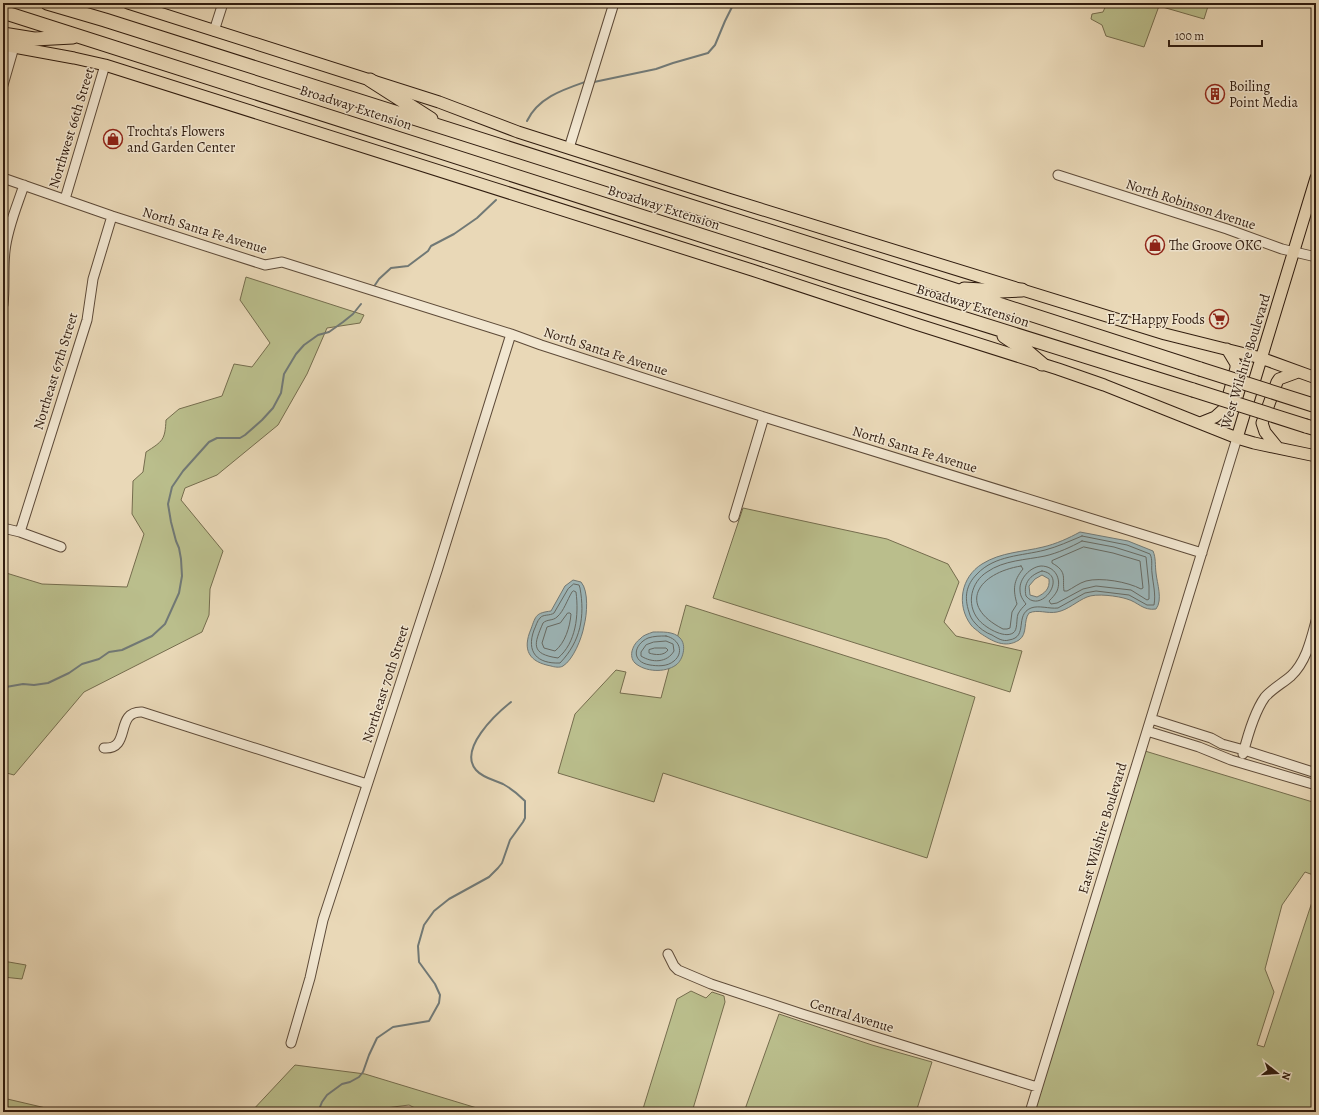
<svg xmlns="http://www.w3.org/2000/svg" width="1319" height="1115" font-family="Alegreya,serif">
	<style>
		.green { fill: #babe8c; stroke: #756d4e }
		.water { fill: #9db7ba; stroke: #717976; fill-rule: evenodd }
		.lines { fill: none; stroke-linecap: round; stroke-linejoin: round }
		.shore { stroke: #666a64; stroke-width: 1 }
		.stream { stroke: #717976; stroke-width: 2 }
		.minor-casing { stroke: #5e4b39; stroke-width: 11 }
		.major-casing { stroke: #301c0f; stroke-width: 13 }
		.highway-casing { stroke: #301c0f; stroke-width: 15 }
		.minor { stroke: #f1e6d0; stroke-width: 9 }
		.major { stroke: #e9d8b7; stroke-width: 11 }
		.highway { stroke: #e9d8b7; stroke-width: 13 }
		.highway-bridge-casing { stroke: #301c0f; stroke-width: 15; stroke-linecap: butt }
		.highway-bridge { stroke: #e9d8b7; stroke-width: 13 }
		.labels { text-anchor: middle; stroke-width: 3; stroke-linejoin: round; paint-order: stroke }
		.poi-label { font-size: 14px; fill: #301c0f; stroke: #f1e6d0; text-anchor: start }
		.street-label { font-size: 14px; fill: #301c0f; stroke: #f1e6d0 }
	</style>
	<rect width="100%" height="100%" fill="#e9d8b7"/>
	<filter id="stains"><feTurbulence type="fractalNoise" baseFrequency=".005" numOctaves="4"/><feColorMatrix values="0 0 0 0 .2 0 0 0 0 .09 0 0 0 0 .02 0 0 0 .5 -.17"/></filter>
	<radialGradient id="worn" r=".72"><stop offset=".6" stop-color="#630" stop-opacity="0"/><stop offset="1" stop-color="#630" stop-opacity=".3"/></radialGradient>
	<path class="green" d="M1107 3H1209L1204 19 1159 6 1144 47 1106 36 1102 25 1091 19 1092 14 1103 12Z
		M246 277 364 315 360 323 327 328 307 374 278 425 217 475 185 488 181 500 223 551 210 589 209 615 202 632 84 692 14 775 3 772V572L42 584 127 587 144 534 132 514 133 481 143 472 146 452C163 441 165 440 166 420L179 409 222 396 234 364 252 367 270 343 240 300Z
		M743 508 887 539 948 564 959 582 944 622 956 636 1022 651 1010 692 713 598Z
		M686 605 975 697 927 858 663 773 654 802 558 773 575 714 616 670 626 672 620 693 661 698Z
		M1145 751 1316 803V876L1305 872 1282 905 1265 969 1274 992 1257 1045 1264 1047 1316 890V1112H1035L1041 1088Z
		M3 961 26 965 22 979 3 977Z
		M691 991 706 998 712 992 724 996 725 1002 692 1112H642L677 999Z
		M779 1014 872 1045 932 1062 916 1112H744Z
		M295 1065 365 1074 490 1112H423L409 1105 354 1112H251Z
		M3 1098 63 1112H3Z"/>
	<path class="water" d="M1080 532 1128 541 1153 551C1156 558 1155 565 1156 573 1157 583 1163 600 1156 609 1143 611 1138 602 1127 599 1118 596 1096 593 1087 597 1077 601 1068 610 1057 612 1047 614 1038 609 1029 613 1023 621 1028 634 1019 640 1005 649 992 641 980 633 977 630 973 628 971 625 956 605 961 577 982 564 1001 552 1023 552 1043 547 1056 544 1069 538 1080 532ZM1042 575 1049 579C1050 589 1045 593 1037 597L1030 595 1029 586 1035 579Z
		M573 580 581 582C589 591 587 615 584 626 582 638 573 660 563 666 560 668 554 667 551 666 529 662 522 650 531 629 536 615 536 613 551 611L565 586Z
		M653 632C661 632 674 631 680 638 687 645 683 660 676 665 665 673 645 672 635 663 628 656 633 644 640 639 643 635 648 634 653 632Z"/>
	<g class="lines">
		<path class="shore" d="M1082 536 1127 545 1150 554C1153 560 1151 566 1152 573 1153 584 1156 594 1154 605H1147L1129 595 1096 591 1085 593 1058 608C1049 609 1039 605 1031 608 1014 615 1029 637 1009 640 1003 642 997 638 992 635 986 633 979 628 975 623 972 620 970 616 969 612 964 597 966 585 977 574 995 555 1022 556 1045 550 1057 547 1070 541 1082 536Z
			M1082 541 1114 547 1146 557 1149 586V599L1147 600 1131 590 1096 586 1083 589 1057 603 1051 604 1049 601C1052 598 1055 595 1057 591 1062 579 1055 566 1041 566 1030 567 1019 579 1020 590 1020 596 1023 600 1026 604 1023 607 1020 610 1018 614 1016 620 1018 630 1013 633 1004 639 984 627 978 619 966 604 971 582 987 572 1004 560 1026 560 1045 556 1058 553 1071 547 1082 541Z
			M1084 547 1113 553 1140 561 1143 588 1141 589C1128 582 1101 577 1086 581 1079 583 1073 588 1067 591H1064C1062 578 1068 572 1052 563V561Z
			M1021 566 1023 569C1013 581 1013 590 1017 604L1012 612 1010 628 1007 629H1003C956 605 978 573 1021 566Z
			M1042 571C1069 575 1041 615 1026 596 1023 583 1030 575 1042 571Z
			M574 584 579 585 580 588C585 616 581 641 560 663 537 664 526 652 534 630 536 626 537 621 540 618 543 614 550 616 554 613L568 589Z
			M574 591 576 592C579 615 576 643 558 658 530 654 534 644 543 623 547 619 553 621 557 617 564 611 567 600 572 592Z
			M568 613H570L571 614C570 627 565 643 555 651L544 648 542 643 547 627 560 623Z
			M666 636C680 639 684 653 674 661 667 667 657 666 650 665 631 662 633 645 648 638 654 636 660 636 666 636Z
			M654 642 666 641 673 644 674 651C667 663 652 663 641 656V652L646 645Z
			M655 648H666L668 650C664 656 655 655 649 653V650Z"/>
		<path class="stream" d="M594 82 656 69 673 63 708 53 715 45 725 21 734 3
			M527 121C538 98 562 90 585 82
			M375 285 379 279 391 268 408 266 428 251 431 246 454 234 477 218 496 200
			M3 690 6 687 23 684 34 685 48 683 69 673 82 664 99 659 109 652 122 650 152 636 165 624 179 593 182 576 181 559 179 548 176 541 171 522 168 504 172 487 183 471 209 442 217 438H240L245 435 262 420 273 408 281 393 284 374 296 354 304 345 318 335 329 332 343 322 353 314 361 304
			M318 1112 322 1102 327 1095 342 1084 350 1082 359 1077 363 1072 369 1055 377 1038 393 1027 429 1021 439 1003 440 995 435 984 419 962 418 946 424 925 434 911 449 899 489 877 498 868 502 863 510 840 523 822 525 818V801C519 795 512 789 503 784 494 780 483 778 476 770 458 749 496 714 511 702"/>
		<defs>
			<path id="minor" d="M214 31 223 3
				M3 85 14 47
				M569 148 614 3
				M1058 175 1227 229 1282 249 1316 257
				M3 178 112 216 265 265 282 262 511 334 541 345 764 417 1202 553
				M65 199 105 65
				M3 305C5 287 3 269 5 251 7 229 17 206 24 185
				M734 517 764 417
				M3 528 20 532 61 547
				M20 532 87 320 93 279 112 216
				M1151 719 1211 738 1222 744 1244 750 1316 773
				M1147 731 1199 747 1231 760 1316 785
				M104 748C132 750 114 711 142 712L367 784
				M1243 754C1247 738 1255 711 1265 697 1272 689 1283 683 1291 676 1306 662 1311 640 1316 621
				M668 954 674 966 678 970 711 984 802 1014 1037 1087
				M291 1043 310 978 323 920 438 568 511 334
				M1030 1112 1237 438"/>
			<path id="major" d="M128 3 439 102 518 132 728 199 1165 334 1261 358 1316 378
				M3 45 74 58 105 65 752 270 916 324 1058 369 1104 385 1237 438 1254 443 1316 456
				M1200 423 1215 417 1225 408 1236 368V364L1227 349
				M1237 438 1316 178
				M1278 448 1265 432 1262 423 1277 382 1279 379 1298 372"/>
			<path id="highway" d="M47 3 105 20 949 288 1200 369
				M3 12 841 280 1193 390
				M3 34 34 39 73 37
				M370 80 431 119
				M964 289 1000 291 1022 290
				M1004 336 1028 352 1042 364
				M1306 426 1316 429"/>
		</defs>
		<use href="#minor" class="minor-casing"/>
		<use href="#major" class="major-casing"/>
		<use href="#highway" class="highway-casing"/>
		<use href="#minor" class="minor"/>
		<use href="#major" class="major"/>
		<use href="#highway" class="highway"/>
		<defs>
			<path id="highway-bridge" d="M1200 369 1313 405
				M1193 390 1306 426"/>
		</defs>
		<use href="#highway-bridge" class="highway-bridge-casing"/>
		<use href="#highway-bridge" class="highway-bridge"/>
	</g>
	<defs>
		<symbol id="building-ring" viewBox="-11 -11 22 22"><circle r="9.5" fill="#f1e6d0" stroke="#8f2418" stroke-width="1.5"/><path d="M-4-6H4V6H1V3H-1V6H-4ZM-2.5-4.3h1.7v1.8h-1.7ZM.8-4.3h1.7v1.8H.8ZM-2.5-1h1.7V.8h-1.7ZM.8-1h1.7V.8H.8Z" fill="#8f2418"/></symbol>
		<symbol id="shop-ring" viewBox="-11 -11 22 22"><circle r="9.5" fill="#f1e6d0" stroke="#8f2418" stroke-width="1.5"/><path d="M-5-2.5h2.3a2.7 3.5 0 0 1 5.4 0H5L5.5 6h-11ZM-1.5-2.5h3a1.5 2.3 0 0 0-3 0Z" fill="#8f2418"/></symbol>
		<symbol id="supermarket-ring" viewBox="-11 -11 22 22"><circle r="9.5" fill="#f1e6d0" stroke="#8f2418" stroke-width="1.5"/><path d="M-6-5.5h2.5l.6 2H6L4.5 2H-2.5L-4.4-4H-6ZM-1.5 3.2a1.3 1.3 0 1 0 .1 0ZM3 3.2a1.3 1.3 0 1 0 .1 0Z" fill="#8f2418"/></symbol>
	</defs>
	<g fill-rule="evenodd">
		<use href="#building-ring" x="1204" y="83" width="22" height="22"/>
		<use href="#shop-ring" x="102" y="128" width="22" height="22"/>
		<use href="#shop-ring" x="1144" y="234" width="22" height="22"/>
		<use href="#supermarket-ring" x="1208" y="308" width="22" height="22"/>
	</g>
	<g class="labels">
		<g class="poi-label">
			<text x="1229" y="91">Boiling<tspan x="1229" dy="16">Point Media</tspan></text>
			<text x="127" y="136">Trochta's Flowers<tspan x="127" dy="16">and Garden Center</tspan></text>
			<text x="1169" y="250">The Groove OKC</text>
			<text x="1205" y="324" text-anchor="end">E-Z Happy Foods</text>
		</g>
		<g class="street-label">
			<text transform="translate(356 107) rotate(18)" y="5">Broadway Extension</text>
			<text transform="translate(71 128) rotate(-73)" y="5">Northwest 66th Street</text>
			<text transform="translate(1191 204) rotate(18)" y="5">North Robinson Avenue</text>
			<text transform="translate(664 207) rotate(18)" y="5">Broadway Extension</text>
			<text transform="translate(205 230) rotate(17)" y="5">North Santa Fe Avenue</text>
			<text transform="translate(973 305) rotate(17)" y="5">Broadway Extension</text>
			<text transform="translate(606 351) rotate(18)" y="5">North Santa Fe Avenue</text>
			<text transform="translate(1245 361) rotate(-73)" y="5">West Wilshire Boulevard</text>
			<text transform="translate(55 371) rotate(-73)" y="5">Northeast 67th Street</text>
			<text transform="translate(915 449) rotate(17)" y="5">North Santa Fe Avenue</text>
			<text transform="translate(385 684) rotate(-72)" y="5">Northeast 70th Street</text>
			<text transform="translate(1102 828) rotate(-73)" y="5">East Wilshire Boulevard</text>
			<text transform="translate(852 1015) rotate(17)" y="5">Central Avenue</text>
		</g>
	</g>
	<rect width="1319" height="1115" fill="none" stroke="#e9d8b7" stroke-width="16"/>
	<rect x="4" y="4" width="1311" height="1107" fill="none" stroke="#301c0f" stroke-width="2"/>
	<rect x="8" y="8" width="1303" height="1099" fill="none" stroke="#301c0f"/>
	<g transform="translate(1277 1073) rotate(107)" stroke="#f1e6d0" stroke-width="3" paint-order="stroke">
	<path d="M0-3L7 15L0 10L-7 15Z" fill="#301c0f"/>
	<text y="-6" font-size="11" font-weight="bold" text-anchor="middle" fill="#301c0f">N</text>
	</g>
	<path d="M1169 40v6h93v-6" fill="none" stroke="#301c0f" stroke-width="2"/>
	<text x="1175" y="40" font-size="12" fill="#301c0f" stroke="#f1e6d0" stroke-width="3" paint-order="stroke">100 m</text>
	<rect width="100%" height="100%" filter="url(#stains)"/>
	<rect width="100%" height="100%" fill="url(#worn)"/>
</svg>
